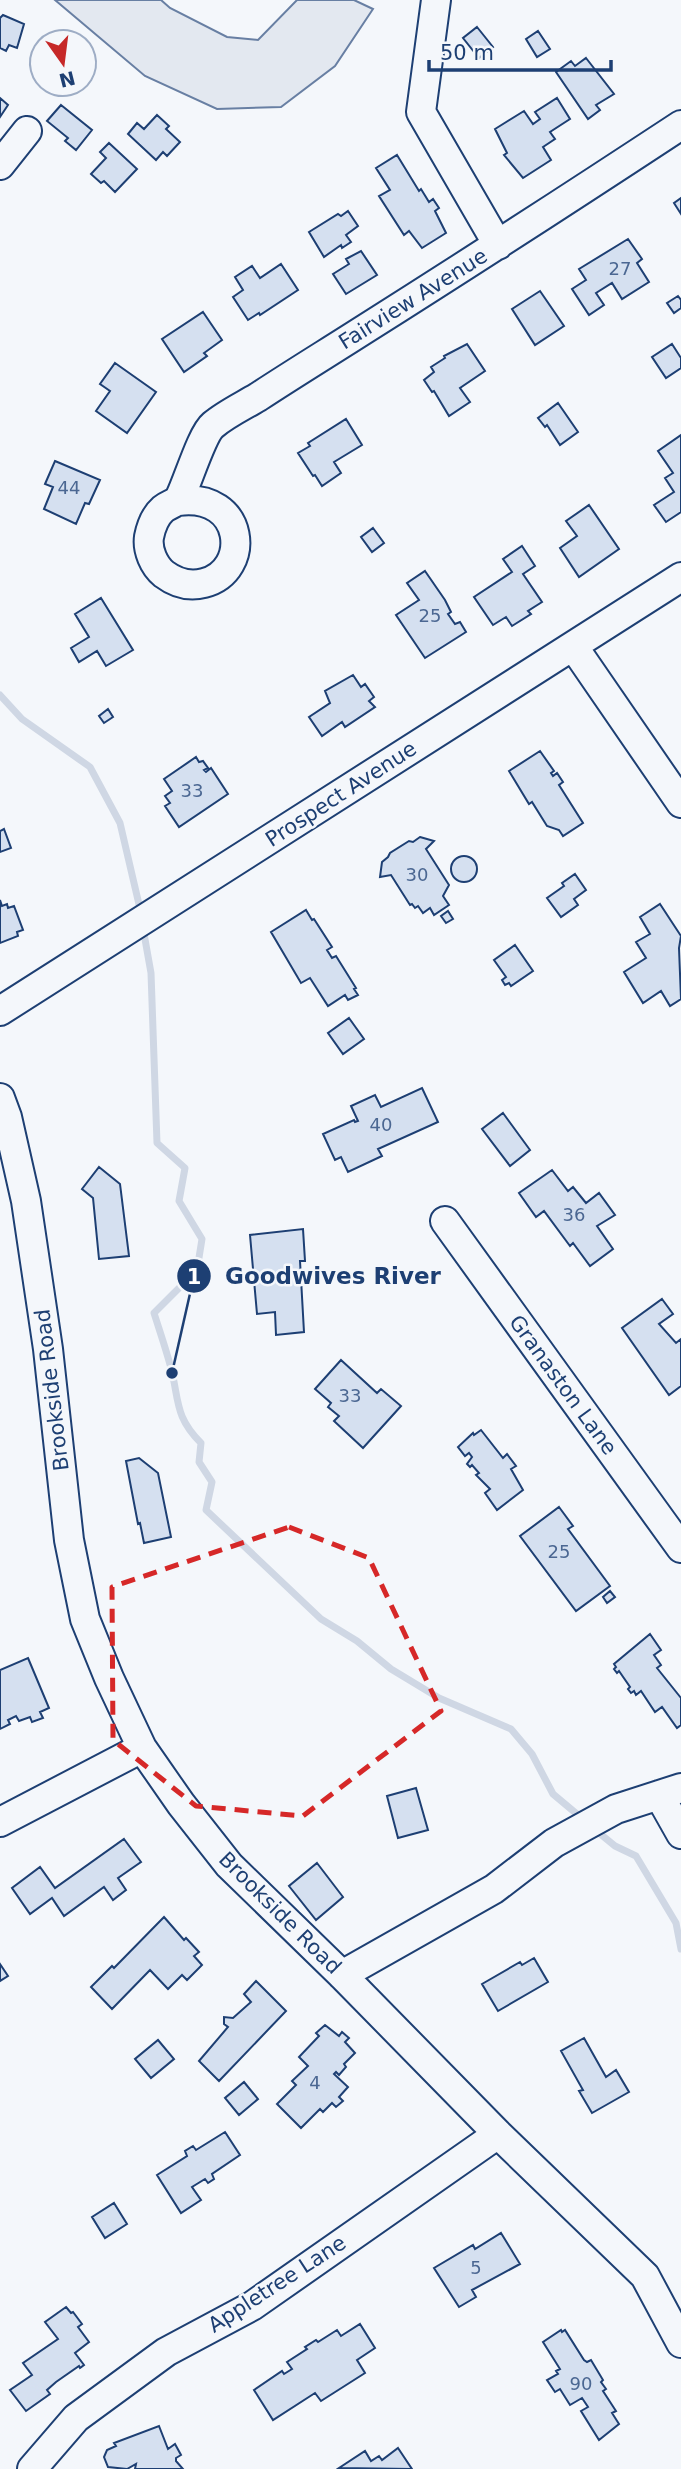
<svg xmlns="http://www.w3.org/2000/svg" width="681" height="2469" font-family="'DejaVu Sans',sans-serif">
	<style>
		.parking { fill: #e3e8f0; stroke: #687fa3; stroke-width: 2 }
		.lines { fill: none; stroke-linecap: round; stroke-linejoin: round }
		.stream { stroke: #cfd7e4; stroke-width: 7 }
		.building { fill: #d5e0f0; stroke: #1d3f73; stroke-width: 2 }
		.minor-casing { stroke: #1d3f73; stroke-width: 32 }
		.minor { stroke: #f4f7fb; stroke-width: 28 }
		.marked { fill: none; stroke: #d62828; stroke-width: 5; stroke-dasharray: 14 9; stroke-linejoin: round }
		.labels { text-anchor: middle; stroke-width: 5; stroke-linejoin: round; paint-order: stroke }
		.number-label { font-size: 18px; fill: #4b6792 }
		.street-label { font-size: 21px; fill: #1d3f73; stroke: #f4f7fb }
		.leader { fill: none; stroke: #1d3f73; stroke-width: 2.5 }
		.callout-dot { fill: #1d3f73; stroke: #f4f7fb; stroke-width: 2.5 }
		.mark-label { font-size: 21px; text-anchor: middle; font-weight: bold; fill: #fff }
		.callout-label { font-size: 23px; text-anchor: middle; font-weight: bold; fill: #1d3f73; stroke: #f4f7fb; stroke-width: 5; stroke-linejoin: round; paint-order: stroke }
	</style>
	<rect width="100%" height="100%" fill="#f4f7fb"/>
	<path class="parking" d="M55 0H161L170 8 227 37 258 40 297 0H354L373 9 335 66 281 107 217 109 145 76Z"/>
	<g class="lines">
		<path class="stream" d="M0 695 22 719 90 767 120 823 141 913
			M143 928 151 973 157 1143 185 1168 179 1201 202 1239 197 1270 154 1313C160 1332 167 1352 172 1372 179 1403 176 1418 201 1443L199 1462 212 1482 206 1510 321 1619 357 1641 391 1669 439 1698 511 1729 532 1754 553 1794 584 1820
			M593 1828 615 1846 636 1856 676 1923 681 1949"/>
	</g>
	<path class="building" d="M3 15 24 24 17 48 9 45 6 51 0 48V18Z
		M477 27 493 47 479 58 463 38Z
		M538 31 550 49 537 57 526 39Z
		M586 58 614 94 596 105 600 110 588 119 556 72 571 61 575 66Z
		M0 98 8 105 0 117Z
		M557 98 570 119 550 132 555 139 543 147 551 160 523 178 504 155 507 153 495 129 524 111 533 124 540 119 535 112Z
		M61 105 92 130 76 150 65 141 68 138 47 121Z
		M157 115 169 126 166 129 180 142 167 156 163 152 156 160 128 134 137 123 144 129Z
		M109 143 137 169 115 192 104 181 101 183 91 174 106 158 100 152Z
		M397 155 419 191 421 189 429 202 433 199 439 208 435 211 446 233 422 248 409 231 404 235 379 196 390 190 376 168Z
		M681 198V214L674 203Z
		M348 211 358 226 346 235 351 242 342 248 341 245 324 257 309 232 338 214 341 216Z
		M628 239 642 259 637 263 649 282 622 299 612 283 596 293 604 305 589 315 572 289 586 280 579 269Z
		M361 251 377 275 346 294 333 274 349 264 346 259Z
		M281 264 298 290 260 315 259 313 248 320 233 297 243 290 235 277 252 266 260 278Z
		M540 291 564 326 535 345 512 309Z
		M678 296 681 300V308L674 313 667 303Z
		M203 312 222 340 204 353 207 356 184 372 162 339Z
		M467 344 485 371 460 388 470 402 449 416 434 391 432 392 424 380 434 372 431 367 445 358 444 356Z
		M672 344 681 358V368L666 378 652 357Z
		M115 363 156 392 127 433 96 411 110 391 100 384Z
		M558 403 578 432 560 445 547 425 545 427 538 418Z
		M346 419 362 445 334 462 341 473 322 486 315 475 313 476 298 453 310 446 308 443Z
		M681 435V512L666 522 654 505 674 492 665 478 673 473 658 451Z
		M55 461 100 480 89 504 85 503 76 524 44 509 53 487 45 484Z
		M589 505 619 549 579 577 560 548 577 536 566 521Z
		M373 528 384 543 372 552 361 537Z
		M522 546 535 566 523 574 542 602 528 611 531 614 512 626 506 617 493 625 474 597 512 572 503 559Z
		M425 571 445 600 451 612 448 614 455 624 460 622 466 632 425 658 396 615 419 600 407 583Z
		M101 598 133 650 106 666 97 651 79 662 71 648 89 637 75 614Z
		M353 675 361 687 365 684 374 697 369 701 375 707 345 727 342 722 322 736 309 717 330 703 325 691Z
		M108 709 113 717 104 723 99 716Z
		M540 751 554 771 551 773 553 776 557 773 563 782 559 785 583 823 563 836 559 830 547 826 532 802 529 804 509 771Z
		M196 757 199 762 203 761 208 768 204 770 206 772 211 768 228 794 179 827 165 806 170 803 165 796 172 791 164 779Z
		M4 829 11 848 0 852V831Z
		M420 837 434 841 426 849 449 885 443 896 449 905 434 915 430 908 423 913 418 906 415 908 412 904 410 905 391 875 380 877 382 862 388 857 390 853 409 841 413 842Z
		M451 869a13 13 0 1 1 26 0a13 13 0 1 1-26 0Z
		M575 874 586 890 574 899 578 905 561 917 547 898 564 886 562 883Z
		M0 900 2 906 7 904 8 908 14 906 23 930 17 932 18 936 0 943Z
		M660 904 681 936 679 948 681 999 670 1006 661 991 643 1003 624 972 646 958 636 942 650 934 640 917Z
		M306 910 312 920 314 919 332 947 327 950 332 958 336 956 356 988 354 989 358 995 348 1000 345 995 328 1006 310 978 301 983 271 932Z
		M448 911 453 919 446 923 441 916Z
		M515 945 533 971 511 986 509 983 505 985 502 980 506 977 494 960Z
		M349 1018 364 1039 343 1054 328 1033Z
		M422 1088 438 1122 378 1149 382 1156 348 1172 341 1157 335 1160 323 1134 354 1120 355 1122 358 1121 351 1106 375 1095 381 1107Z
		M503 1113 530 1150 510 1166 482 1129Z
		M99 1167 120 1184 129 1256 99 1259 93 1198 82 1189Z
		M552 1170 568 1191 573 1187 586 1203 599 1193 615 1215 597 1226 613 1249 590 1266 573 1243 570 1246 544 1211 536 1217 519 1193Z
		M303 1229 305 1261H300L304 1332 276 1335 275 1312 257 1314 250 1235Z
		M662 1299 673 1314 659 1324 676 1343 681 1339V1386L669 1395 622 1328Z
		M341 1360 377 1393 381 1389 401 1406 363 1448 334 1421 339 1416 328 1407 331 1403 315 1389Z
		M481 1430 503 1458 507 1454 516 1466 511 1469 523 1490 497 1510 485 1493 490 1489 476 1475 479 1473 472 1465 470 1467 467 1464 472 1457 469 1453 465 1456 458 1447 473 1433 474 1435Z
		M139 1458 158 1473 171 1537 144 1543 140 1523 138 1524 126 1461Z
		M559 1507 573 1526 568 1529 610 1586 576 1611 520 1536Z
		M610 1591 615 1597 607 1603 603 1597Z
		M650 1634 661 1650 654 1655 661 1665 657 1668 681 1698V1725L677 1728 662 1707 655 1712 641 1691 636 1695 634 1691 631 1693 628 1689 630 1687 619 1671 617 1673 614 1669 616 1667 614 1664Z
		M28 1658 49 1708 40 1712 43 1718 32 1722 30 1717 19 1721 16 1716 8 1720 10 1724 0 1729V1670Z
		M416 1788 428 1830 398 1838 387 1796Z
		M124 1839 141 1862 118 1878 126 1890 113 1900 104 1887 64 1916 52 1898 30 1914 12 1888 40 1867 55 1888Z
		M317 1863 343 1897 316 1920 289 1886Z
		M164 1917 184 1940 186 1938 199 1952 194 1956 202 1965 187 1980 182 1975 168 1989 150 1970 112 2009 91 1987 112 1966 114 1968Z
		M534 1958 548 1982 498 2011 482 1984 520 1962 522 1965Z
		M0 1964 8 1976 0 1981Z
		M256 1981 286 2011 219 2081 199 2061 228 2027 224 2024V2017L233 2018 251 2002 244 1994Z
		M325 2025 339 2036 342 2032 349 2038 345 2042 355 2053 344 2064 346 2067 339 2075 336 2072 334 2074 348 2087 339 2097 343 2101 336 2107 332 2103 323 2112 320 2109 301 2128 277 2104 296 2085 292 2081 308 2066 299 2057 319 2036 316 2033Z
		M584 2038 606 2077 616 2070 629 2092 592 2113 579 2091 583 2090 561 2051Z
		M158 2040 174 2059 151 2078 135 2059Z
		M244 2082 258 2099 239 2115 225 2098Z
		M225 2132 240 2155 212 2174 214 2179 208 2183 205 2179 192 2187 201 2200 181 2213 157 2175 187 2156 185 2151 193 2146 196 2150Z
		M114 2203 127 2224 105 2238 92 2217Z
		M501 2233 520 2264 472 2290 476 2297 459 2307 434 2268 473 2245 475 2249Z
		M66 2307 71 2313 73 2312 82 2324 78 2327 89 2342 75 2353 84 2365 80 2368 79 2366 56 2382 47 2390 50 2394 26 2411 10 2390 32 2375 23 2363 58 2339 45 2322Z
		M360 2324 375 2348 357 2360 365 2373 321 2401 315 2393 273 2420 254 2390 282 2371 284 2374 292 2369 287 2362 307 2349 305 2347 316 2340 318 2342 337 2330 341 2336Z
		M561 2330 562 2332 565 2330 584 2360 587 2362 591 2360 603 2380 601 2382 606 2389 603 2391 616 2411 612 2413 619 2424 599 2440 581 2411 588 2407 582 2398 570 2405 560 2389 555 2392 547 2380 558 2374 556 2371 560 2369 543 2342Z
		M159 2426 168 2449 175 2444 181 2455 176 2458V2461L183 2469H135L136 2464 127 2469 108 2467 104 2457 107 2450 116 2446 114 2443Z
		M398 2448 412 2469 339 2468 365 2451 371 2461 379 2456 382 2460Z"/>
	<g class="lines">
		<defs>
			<path id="minor" d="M436 0 421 112 498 245
				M0 165 27 131
				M178 501C246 492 252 571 204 583 189 587 176 583 164 574 154 566 147 550 149 537 151 527 155 516 163 509 169 504 176 504 180 497 188 481 202 434 213 425 226 414 243 406 258 397 293 374 329 352 365 329 471 262 576 194 681 125
				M573 646 681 803
				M0 1011 681 577
				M0 1098 7 1117 26 1201 48 1349 69 1540 85 1619 109 1678 142 1748 181 1804 229 1865 342 1975 498 2134 645 2276 681 2343
				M445 1221 681 1548
				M659 1795 681 1834
				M0 1822 142 1748
				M342 1975 494 1889 554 1843 616 1809 681 1788
				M32 2469 76 2418 166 2352 252 2306 498 2134"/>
		</defs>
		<use href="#minor" class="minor-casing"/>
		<use href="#minor" class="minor"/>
	</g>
	<path class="marked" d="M289 1527 369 1558 441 1711 303 1816 196 1806 113 1740 112 1587Z"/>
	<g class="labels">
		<g class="number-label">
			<text x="620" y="275">27</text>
			<text x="69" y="494">44</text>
			<text x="430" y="622">25</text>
			<text x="192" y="797">33</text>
			<text x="417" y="881">30</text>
			<text x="381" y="1131">40</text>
			<text x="574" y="1221">36</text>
			<text x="350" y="1402">33</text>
			<text x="559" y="1558">25</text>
			<text x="315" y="2089">4</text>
			<text x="476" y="2274">5</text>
			<text x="581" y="2390">90</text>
		</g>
		<g class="street-label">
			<text transform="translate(413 299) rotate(-32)" y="7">Fairview Avenue</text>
			<text transform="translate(341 794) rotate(-33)" y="7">Prospect Avenue</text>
			<text transform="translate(563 1385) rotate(54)" y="7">Granaston Lane</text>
			<text transform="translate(52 1390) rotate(-97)" y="7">Brookside Road</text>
			<text transform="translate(280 1913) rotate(45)" y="7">Brookside Road</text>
			<text transform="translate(277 2284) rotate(-33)" y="7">Appletree Lane</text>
		</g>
	</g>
	<path class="leader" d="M172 1373L194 1276"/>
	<g class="callout-dot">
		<circle cx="172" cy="1373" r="7"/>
		<circle cx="194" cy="1276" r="18"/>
	</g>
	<g class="mark-label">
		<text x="194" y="1284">1</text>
	</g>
	<g class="callout-label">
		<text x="333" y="1284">Goodwives River</text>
	</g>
	<g transform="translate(63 63) rotate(166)"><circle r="33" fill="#f4f7fb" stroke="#9eadc5" stroke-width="2"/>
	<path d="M0-5L12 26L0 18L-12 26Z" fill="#c62828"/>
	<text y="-10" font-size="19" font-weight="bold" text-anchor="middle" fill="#1d3f73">N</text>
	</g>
	<path d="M429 60v10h182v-10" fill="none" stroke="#1d3f73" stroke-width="3.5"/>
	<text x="440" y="60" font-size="21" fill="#1d3f73" stroke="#f4f7fb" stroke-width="5" paint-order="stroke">50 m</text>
</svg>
